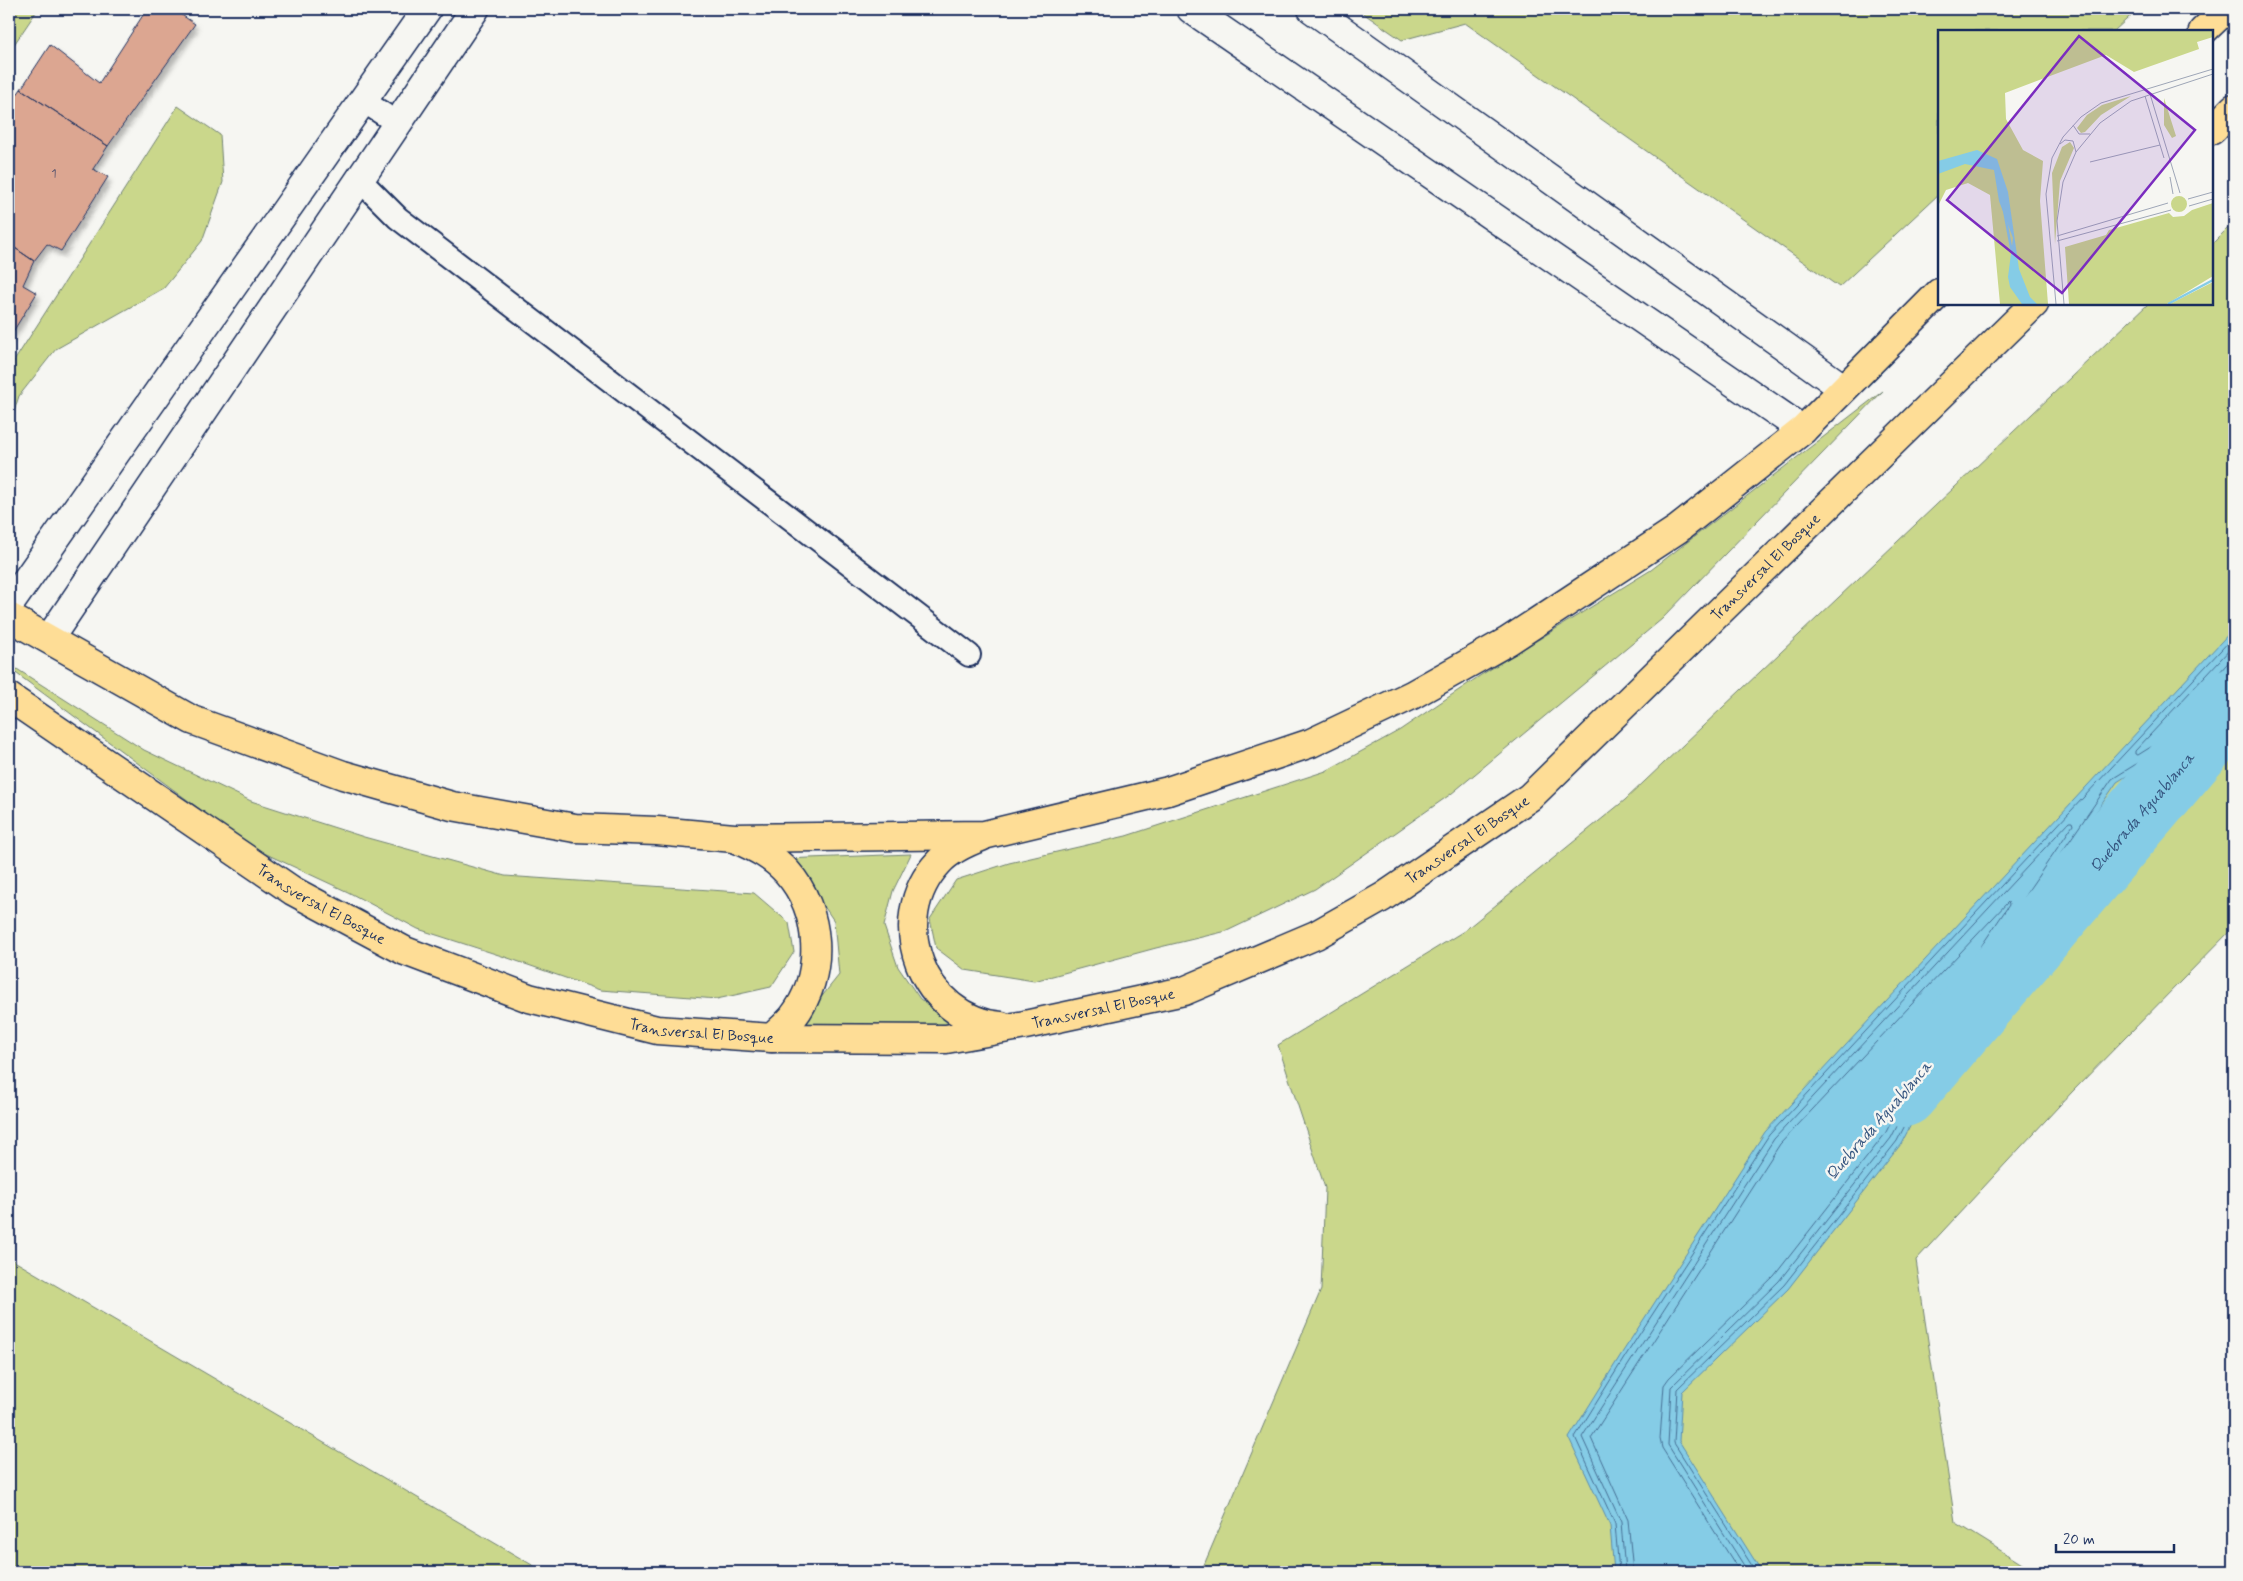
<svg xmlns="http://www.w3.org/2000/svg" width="2243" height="1581" font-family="Mynerve,sans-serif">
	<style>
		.green { fill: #cad78b; stroke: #728374 }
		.water { fill: #85cce6; stroke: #5b8db0 }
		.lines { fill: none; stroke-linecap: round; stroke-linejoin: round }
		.shore { stroke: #456e94; stroke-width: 1 }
		.river { stroke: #85cce6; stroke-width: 70 }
		.building { fill: #dca691; stroke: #1b2f5e; filter: url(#shadow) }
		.service-casing { stroke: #1b2f5e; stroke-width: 26 }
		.minor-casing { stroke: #1b2f5e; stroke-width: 31 }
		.primary-casing { stroke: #1b2f5e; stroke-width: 31 }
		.service { stroke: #f6f6f2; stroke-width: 22 }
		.minor { stroke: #f6f6f2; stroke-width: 28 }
		.primary { stroke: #fedd96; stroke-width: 28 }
		.labels { text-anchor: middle; stroke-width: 5; stroke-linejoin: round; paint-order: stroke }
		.number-label { font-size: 12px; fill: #4b4d6b }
		.street-label { font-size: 15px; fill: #1b2f5e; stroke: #f6f6f2 }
		.water-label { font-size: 16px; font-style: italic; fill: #365680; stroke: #f6f6f2 }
		.inset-river { fill: none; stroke: #85cce6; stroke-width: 2.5 }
		.inset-road { fill: none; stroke: #9ea6b7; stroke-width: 1 }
		.view { fill: #7b2cbf; fill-opacity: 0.15; stroke: #7b2cbf; stroke-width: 2.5 }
		.inset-edge { fill: none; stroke: #1b2f5e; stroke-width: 2.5 }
	</style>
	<defs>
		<filter id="shadow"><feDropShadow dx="3" dy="5.5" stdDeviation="2.5" flood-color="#0004"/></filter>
	</defs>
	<rect width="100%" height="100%" fill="#f6f6f2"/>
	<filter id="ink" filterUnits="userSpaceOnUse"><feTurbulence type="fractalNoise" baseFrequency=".02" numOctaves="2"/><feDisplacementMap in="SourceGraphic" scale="10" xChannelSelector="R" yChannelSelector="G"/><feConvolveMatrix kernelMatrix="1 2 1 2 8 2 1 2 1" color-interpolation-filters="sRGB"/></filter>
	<g filter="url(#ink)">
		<path class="green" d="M9 9H38L9 52Z
			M1357 9H2138L2114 31H1939V194L1839 287 1465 23 1402 40Z
			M178 106 220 135 223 182 202 241 164 288 56 349 19 396 9 427V369Z
			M2234 222V927L2072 1092 1916 1260 1955 1522 2035 1572H1201L1321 1290 1325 1188 1278 1045 1464 931 1625 800 2148 304H2212V244Z
			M1883 391 1662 619 1451 794 1315 889 1227 931 1156 948 1034 981 965 970 936 948 930 919 956 880 1009 863 1126 836 1326 771 1400 730 1481 675 1651 570Z
			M9 664 144 750 251 801 364 837 505 876 754 893 789 923 794 952 771 987 717 999 600 990 508 958 418 929 348 892 251 847 9 668Z
			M911 854 893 891 884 926 898 967 920 999 958 1024 800 1028 815 1005 839 975 834 921 809 884 784 859Z
			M9 1258 544 1572H9Z"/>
		<path class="water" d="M2234 628V709L2117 782 1999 953 1901 1144 1788 1289 1682 1392 1679 1441 1762 1572H1614L1610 1526 1569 1438 1622 1353 1765 1132Z"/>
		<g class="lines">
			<path class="shore" d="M2234 645 2135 751V754L2138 755 2226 700 2234 698
				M2234 656 2179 718 2182 719 2223 693 2234 691
				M1619 1572 1615 1524 1575 1437 1626 1355 1769 1135 2234 636
				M1625 1572 1621 1522 1582 1437 1774 1139 2069 822H2072L2073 825 1989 948 1891 1138 1779 1281 1671 1387 1668 1445 1748 1572
				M1633 1572 1628 1520 1591 1438 1780 1144 2008 902 2009 905 1982 945 1885 1134 1774 1276 1669 1378 1664 1385 1660 1439 1662 1448 1740 1572
				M1756 1572 1674 1443 1677 1389 1784 1285 1897 1141 1994 951 2112 779 2230 706 2234 705"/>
			<path class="river" id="s1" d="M1903 1092 2234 703"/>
		</g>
		<path class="building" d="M147 9H173L195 24 108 146 21 89 50 45 99 83Z
			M21 89 108 146 93 169 108 177 61 251 47 244 34 261 9 244V106Z
			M9 244 34 261 23 285 37 293 9 338Z"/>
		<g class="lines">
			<defs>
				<path id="service" d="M362 100 397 123
					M360 180 398 218 969 655"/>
				<path id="minor" d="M1191 9 1803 430
					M1312 9 1843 388
					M9 605 427 9
					M49 639 475 9"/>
				<g id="primary">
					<path d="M2203 31 2226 9"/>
					<path d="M2212 130 2234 108"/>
					<path d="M9 617 192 720 343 775 452 806 575 828 657 831 734 838 984 835 1168 791 1311 743 1412 695 1508 641 1678 529 1803 430 1939 293"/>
					<path id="s2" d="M9 697 293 891 405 951 529 998 657 1030 772 1038 946 1039 1025 1025 1184 991 1316 935 1383 897 1530 797 2034 304"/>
					<path d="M981 837C965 843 950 850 939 862 884 920 922 1019 1001 1026"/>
					<path d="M736 839C754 847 773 856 787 872 821 910 826 975 793 1017 787 1024 779 1031 772 1038"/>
				</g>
			</defs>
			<use href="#service" class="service-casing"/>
			<use href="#minor" class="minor-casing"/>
			<use href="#primary" class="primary-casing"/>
			<use href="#service" class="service"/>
			<use href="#minor" class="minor"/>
			<use href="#primary" class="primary"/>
		</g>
	</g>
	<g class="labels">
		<g class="number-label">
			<text x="54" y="177">1</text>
		</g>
		<g class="street-label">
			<text dy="5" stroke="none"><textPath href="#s2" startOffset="1995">Transversal El Bosque</textPath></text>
			<text dy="5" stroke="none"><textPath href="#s2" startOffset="1590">Transversal El Bosque</textPath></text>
			<text dy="5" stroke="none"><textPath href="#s2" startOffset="375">Transversal El Bosque</textPath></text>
			<text dy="5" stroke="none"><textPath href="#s2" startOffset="1185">Transversal El Bosque</textPath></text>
			<text dy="5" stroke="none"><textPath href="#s2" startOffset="780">Transversal El Bosque</textPath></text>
		</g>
		<g class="water-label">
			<text dy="6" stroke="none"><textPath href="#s1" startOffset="368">Quebrada Aguablanca</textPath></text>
			<text transform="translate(1878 1120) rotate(-49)" y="6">Quebrada Aguablanca</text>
		</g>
	</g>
	<g transform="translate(1938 30)">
		<rect width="275" height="275" fill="#f6f6f2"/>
		<path d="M0 1H275V7L259 12 261 19 196 42 168 25 67 63 68 89 85 120 105 131 102 171 110 274H62L52 165 30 153 8 160 0 176ZM193 66 163 85 147 102 143 103 139 98 149 85 164 75ZM226 68 238 106 234 108 226 95ZM132 112 136 118 122 151 117 214 114 143 124 117ZM233 174a8 8 0 1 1 16 0a8 8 0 1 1-16 0ZM275 173V246L229 274H131L127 217 168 205 171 200 231 183 235 187 246 186 254 180ZM275 252V274H232Z" fill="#cad78b"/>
		<path d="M39 120 59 129 70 162 81 239 92 267 99 274H84L72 257 70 247 75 208 61 171 56 140 27 134 0 144V131Z" fill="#85cce6"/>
		<path class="inset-river" d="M65 175 75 228M230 274 275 250"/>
		<path class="inset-road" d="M212 64 242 163M207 66 226 128M135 95 141 104H152M122 114 127 110 135 111 138 122M152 132 222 115M232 147 235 164M250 169 275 162M251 176 275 169M119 206 230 173M119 211 233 180M118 274 108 164 114 128 125 107 143 87 163 73 275 39M126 274 119 191 125 152 138 122 162 93 193 71 275 44"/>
		<path class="view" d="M141 6 257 100 124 263 9 170Z"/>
		<rect width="275" height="275" class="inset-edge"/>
	</g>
	<rect width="2243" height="1581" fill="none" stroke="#f6f6f2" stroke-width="30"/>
	<rect x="15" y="15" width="2213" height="1551" fill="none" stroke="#1b2f5e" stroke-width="2" filter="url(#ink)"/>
	<path d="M2056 1544v8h118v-8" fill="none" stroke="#1b2f5e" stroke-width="2.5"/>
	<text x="2063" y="1544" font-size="15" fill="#1b2f5e" stroke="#f6f6f2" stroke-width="4" paint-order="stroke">20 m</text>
</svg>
